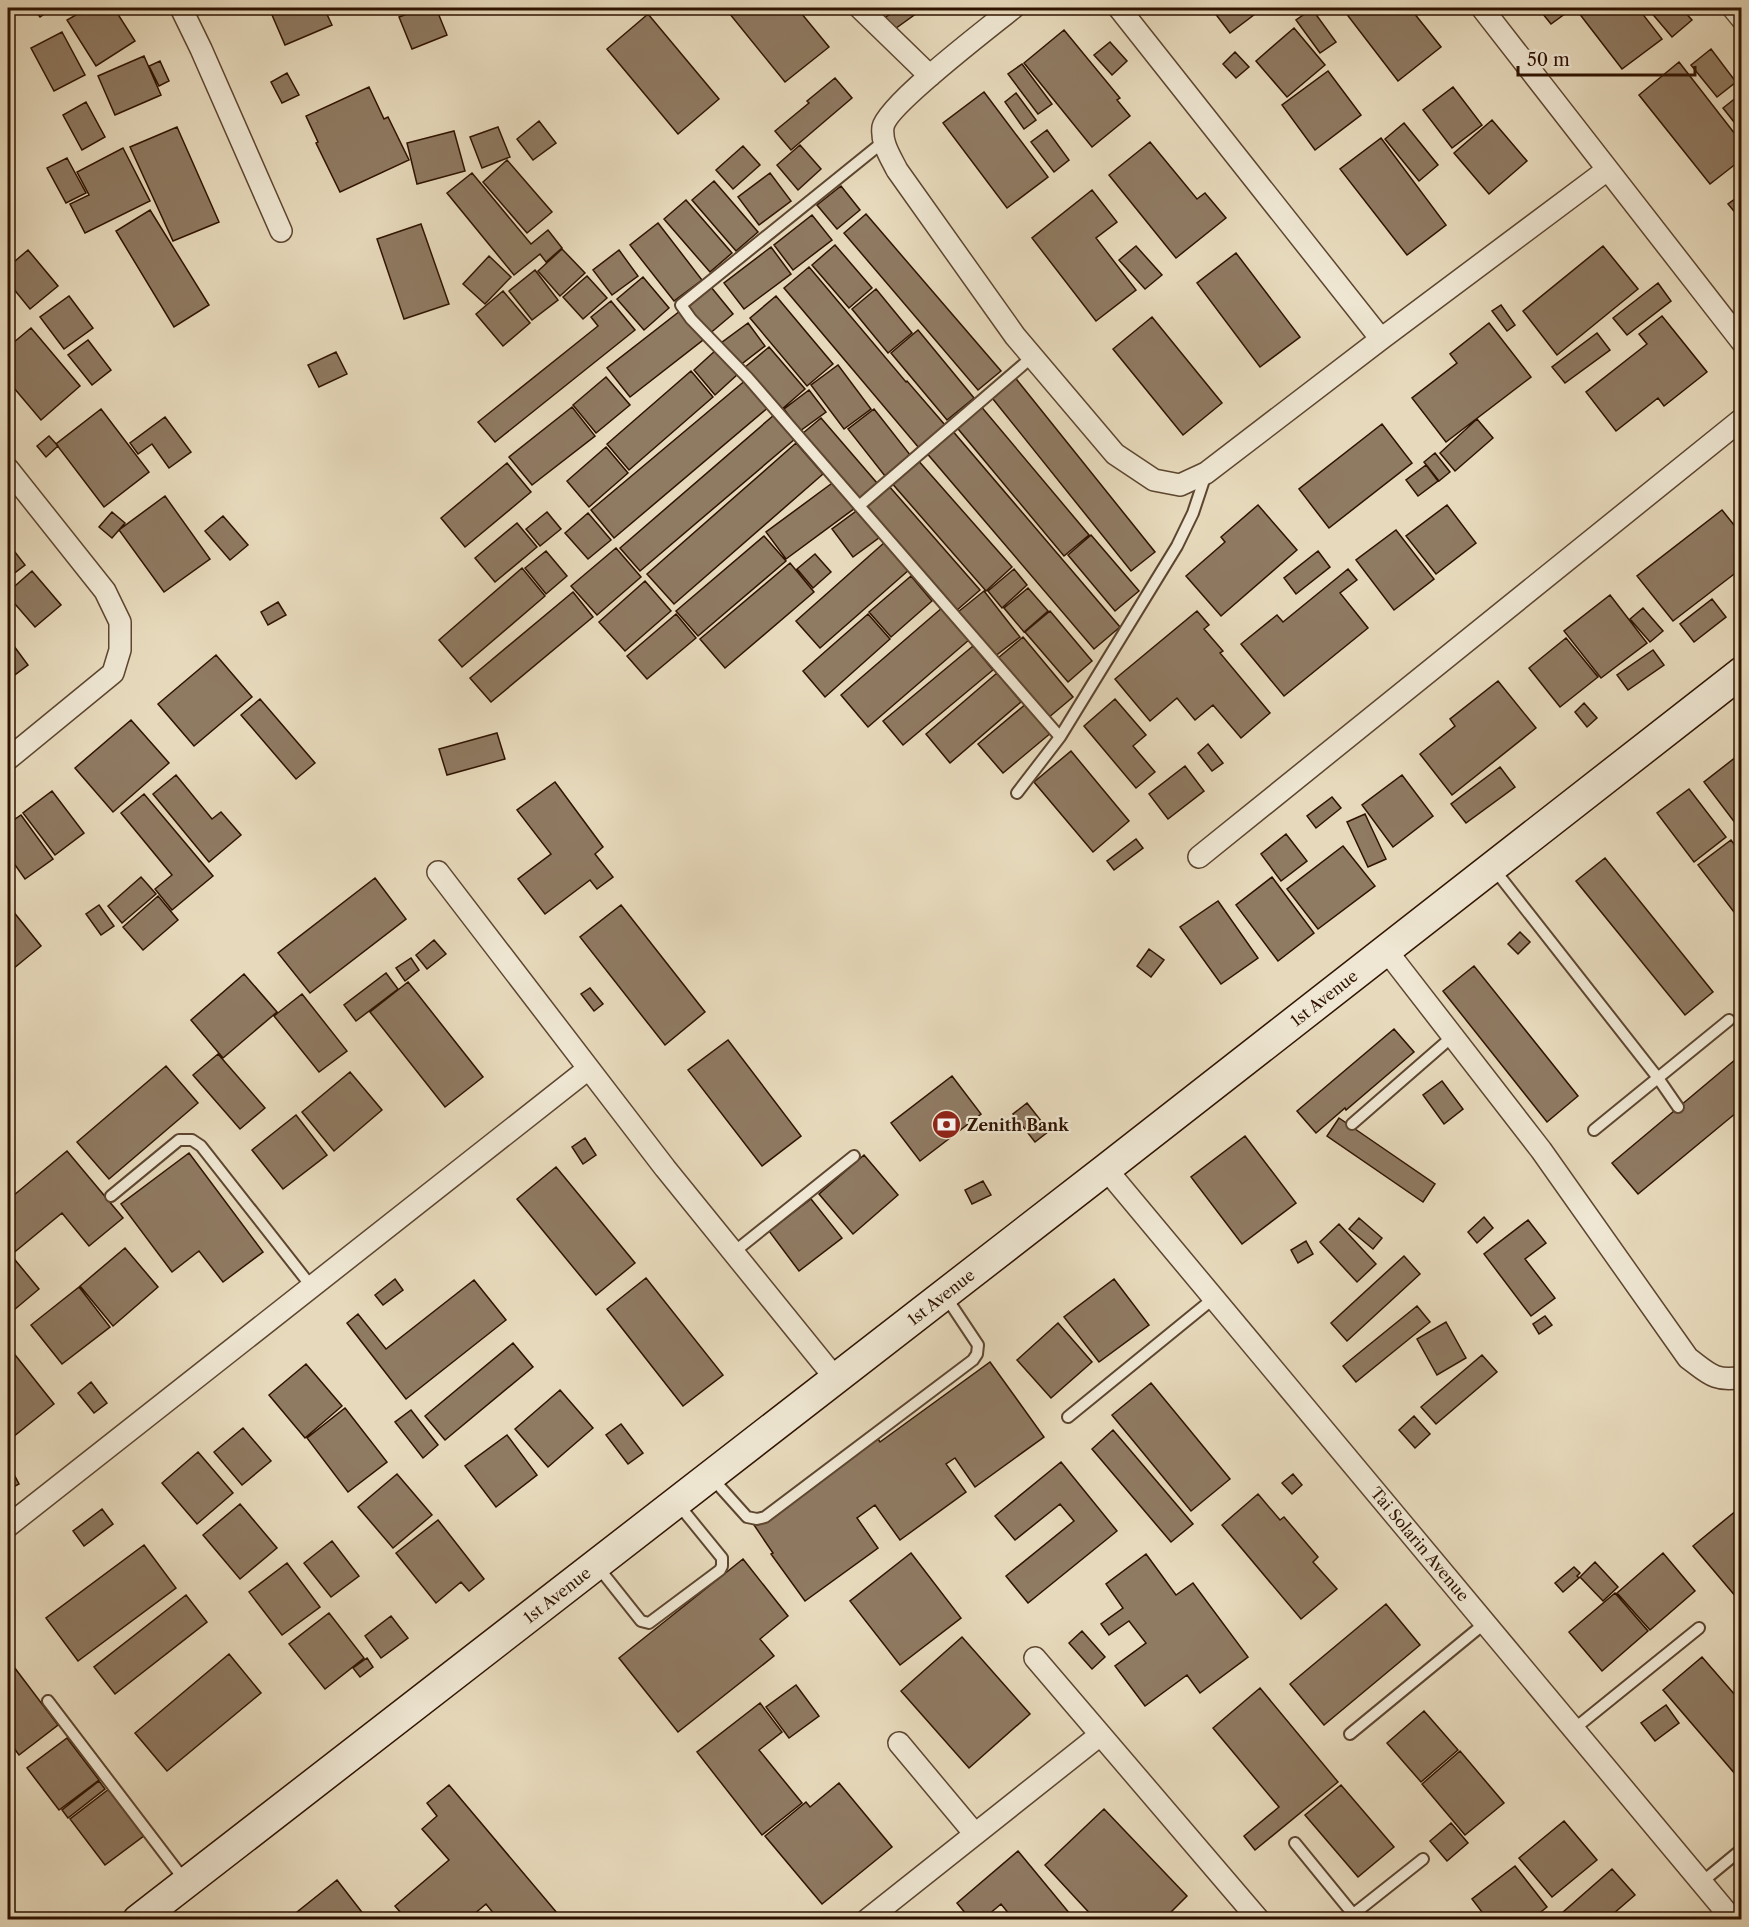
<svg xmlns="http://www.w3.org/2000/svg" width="1749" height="1927" font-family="'Libre Caslon Text',serif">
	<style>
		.building { fill: #8f7a62; stroke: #2f1300; stroke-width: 1.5 }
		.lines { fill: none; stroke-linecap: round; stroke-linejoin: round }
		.lane-casing { stroke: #5d452f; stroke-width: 14 }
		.street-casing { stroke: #5d452f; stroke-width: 24 }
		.secondary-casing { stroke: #2f1300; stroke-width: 33 }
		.lane { stroke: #efe7d3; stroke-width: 10 }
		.street { stroke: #efe7d3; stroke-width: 21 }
		.secondary { stroke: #efe7d3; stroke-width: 30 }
		.labels { text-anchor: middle; stroke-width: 4.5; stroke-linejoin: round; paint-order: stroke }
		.street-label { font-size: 16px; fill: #2f1300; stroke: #efe7d3 }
		.poi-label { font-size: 16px; font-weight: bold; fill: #2f1300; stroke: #efe7d3; text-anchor: start }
	</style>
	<rect width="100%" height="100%" fill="#e7dabc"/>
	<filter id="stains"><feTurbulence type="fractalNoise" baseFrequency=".00333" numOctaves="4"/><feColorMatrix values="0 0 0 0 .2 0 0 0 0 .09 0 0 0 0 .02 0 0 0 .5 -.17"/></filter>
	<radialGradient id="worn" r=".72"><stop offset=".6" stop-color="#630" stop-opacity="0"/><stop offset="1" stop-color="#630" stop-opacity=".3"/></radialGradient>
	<path class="building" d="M33 8H53L40 17Z
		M88 8H114L135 41 96 66 67 20Z
		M269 8H324L332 25 285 45Z
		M424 8H436L447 35 412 49 399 17Z
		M725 8H797L829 47 785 82Z
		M899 8H924L892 31 883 19Z
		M1211 8H1263L1230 33Z
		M1342 8H1410L1441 47 1398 81Z
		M1538 8H1573L1551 24Z
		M1575 8H1638L1662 39 1622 69Z
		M1654 8H1681L1692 20 1672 37 1650 11Z
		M1312 9 1336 42 1320 53 1296 20Z
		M648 14 719 99 678 134 607 49Z
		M1294 28 1325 65 1287 97 1256 61Z
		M1064 30 1120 98 1117 100 1130 116 1092 147 1024 63Z
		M62 32 85 75 54 91 31 48Z
		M1110 42 1127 61 1112 75 1094 55Z
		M1711 49 1736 82 1717 97 1691 65Z
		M1235 52 1249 67 1236 78 1223 64Z
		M144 56 161 95 115 115 98 76Z
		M160 61 169 81 159 86 149 66Z
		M1679 62 1742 143V159L1710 184 1639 95Z
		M1022 64 1052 104 1038 114 1008 74Z
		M1328 71 1361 115 1315 150 1282 105Z
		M287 73 299 95 282 103 271 82Z
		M835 78 852 98 791 150 775 131 809 103 807 101Z
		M369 87 384 119 388 117 409 160 340 192 316 143 318 142 306 116Z
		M1453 87 1482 125 1452 148 1423 110Z
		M984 92 1048 177 1007 208 943 123Z
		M1016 93 1036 120 1024 129 1005 102Z
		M1742 93V132L1723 108Z
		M86 102 105 137 82 150 63 115Z
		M1492 120 1527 161 1489 194 1454 153Z
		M539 121 556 143 533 160 517 139Z
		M1404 123 1438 165 1419 181 1385 139Z
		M177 127 219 222 173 241 130 147Z
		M498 127 510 157 482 168 470 137Z
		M1047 130 1069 160 1054 172 1031 142Z
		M454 131 465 171 417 184 407 143Z
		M1381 138 1446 225 1407 255 1340 169Z
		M1150 142 1197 199 1205 193 1226 218 1176 258 1109 175Z
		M800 145 821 169 798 190 777 165Z
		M743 146 760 165 733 189 716 170Z
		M123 148 150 201 85 233 70 204 89 195 77 172Z
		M67 158 86 193 66 203 47 168Z
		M507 160 552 212 527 233 483 182Z
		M472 173 531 244 548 230 562 248 546 262 540 254 514 275 447 193Z
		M770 173 791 201 759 225 738 197Z
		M714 181 758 232 736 251 692 200Z
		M841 186 860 210 837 229 817 205Z
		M1092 190 1117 222 1096 238 1136 290 1096 321 1032 238Z
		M1742 194V221L1728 204Z
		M686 200 732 253 710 272 664 219Z
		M150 210 209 305 174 327 116 231Z
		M866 214 1001 371 978 390 844 233Z
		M812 215 832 240 793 270 774 245Z
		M658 223 702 280 674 301 630 245Z
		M421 224 449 304 404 319 377 239Z
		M835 245 872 288 849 308 812 265Z
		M1136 246 1162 275 1145 289 1119 260Z
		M1603 246 1638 289 1557 355 1523 311Z
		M771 247 791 274 744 309 724 283Z
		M562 249 585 273 560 296 538 271Z
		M28 250 58 286 30 309 8 282V267Z
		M619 250 638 276 612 295 593 270Z
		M1236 253 1300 337 1260 367 1197 283Z
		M489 256 511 277 485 304 463 284Z
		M809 267 906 382 907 381 945 425 919 448 784 288Z
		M535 270 558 300 532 320 509 291Z
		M587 276 607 298 583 319 563 297Z
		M643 277 669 308 644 330 617 299Z
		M1658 283 1671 301 1627 335 1613 318Z
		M711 287 733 314 708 335 686 309Z
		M876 289 912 333 888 353 852 309Z
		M503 291 530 323 503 346 476 314Z
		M69 296 93 328 64 349 40 317Z
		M776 296 833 364 807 386 750 318Z
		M611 301 635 330 495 442 478 422 598 326 591 317Z
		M1501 305 1515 325 1507 331 1492 311Z
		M680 311 703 340 630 397 607 368Z
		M1662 316 1707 372 1664 406 1658 398 1616 431 1586 392 1647 344 1639 334Z
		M1152 317 1222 403 1183 435 1113 349Z
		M748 323 765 346 739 366 721 343Z
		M1489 323 1531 377 1446 442 1412 398 1457 363 1450 354Z
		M31 328 80 386 41 420 8 381V347Z
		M918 330 974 398 947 420 891 353Z
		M1597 333 1610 350 1565 383 1552 367Z
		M88 340 111 370 92 385 68 355Z
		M769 347 805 389 781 410 744 368Z
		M716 350 738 374 715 395 694 370Z
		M336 352 347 374 319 387 308 365Z
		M838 365 871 409 844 429 811 385Z
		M691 371 713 397 629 470 607 444Z
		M1013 375 1155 552 1131 571 989 394Z
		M606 377 630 405 596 433 573 405Z
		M747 379 770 406 614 538 591 510Z
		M809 390 826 412 800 431 784 409Z
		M979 404 1089 535 1064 556 954 424Z
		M572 407 595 436 532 485 509 457Z
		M101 409 149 472 104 507 56 444Z
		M874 409 911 456 885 476 848 429Z
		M774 415 795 439 640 571 620 548Z
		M165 417 191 452 169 468 152 444 138 454 130 443Z
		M821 418 877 483 858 499 802 434Z
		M1477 419 1493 438 1455 471 1440 453Z
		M1382 424 1412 463 1329 528 1299 489Z
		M951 429 1120 627 1094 649 925 451Z
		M49 436 58 446 46 457 37 446Z
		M796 443 823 474 674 604 647 574Z
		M606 447 628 473 589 507 567 481Z
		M1435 453 1450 472 1439 481 1424 462Z
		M916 458 1012 567 986 591 890 481Z
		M507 463 531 492 465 547 441 518Z
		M1426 465 1438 481 1418 496 1406 480Z
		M835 481 855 508 786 559 766 532Z
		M888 485 980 590 956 611 865 505Z
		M165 496 210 559 164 592 119 530Z
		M1258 505 1297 550 1221 616 1186 576 1225 542 1221 537Z
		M1447 505 1476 543 1436 574 1406 536Z
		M859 509 880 537 853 557 832 529Z
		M1722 510 1742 535V568L1673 621 1637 576Z
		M112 512 125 523 112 538 99 527Z
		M547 512 561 529 540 546 526 529Z
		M588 513 611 540 588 559 565 533Z
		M223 516 248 545 230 560 205 531Z
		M517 523 537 547 495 582 475 558Z
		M1396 530 1434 579 1394 610 1356 560Z
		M1091 535 1139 591 1115 611 1068 555Z
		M764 536 786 561 698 636 676 611Z
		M885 542 910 569 820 648 796 621Z
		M8 543 25 565 8 578Z
		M616 548 641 577 597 615 571 586Z
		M546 551 567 576 546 594 525 568Z
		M1318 551 1330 567 1296 594 1284 578Z
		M815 554 831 572 813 588 797 569Z
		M790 563 814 592 725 668 700 639Z
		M522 568 545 596 462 667 439 640Z
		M1014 569 1027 585 1002 608 988 591Z
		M1348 569 1357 580 1340 593 1368 628 1284 696 1241 644 1277 615 1283 622Z
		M32 571 61 605 35 627 8 596V592Z
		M911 576 932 601 891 637 869 612Z
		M645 581 671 611 625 651 599 622Z
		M1028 588 1048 611 1024 632 1004 608Z
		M984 591 1020 637 994 657 958 612Z
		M573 592 593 617 491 702 470 678Z
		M1610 595 1647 643 1601 678 1564 631Z
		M1712 599 1726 617 1694 642 1680 624Z
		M278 602 286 615 268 625 261 612Z
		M943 607 970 639 868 727 841 695Z
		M1643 608 1663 631 1650 642 1630 619Z
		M1050 611 1092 661 1068 682 1025 632Z
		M1197 611 1209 625 1204 629 1223 651 1220 653 1270 713 1241 738 1213 705 1195 720 1177 698 1150 721 1115 679Z
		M676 614 696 638 647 679 627 656Z
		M868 614 890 639 825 697 803 671Z
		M1023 637 1073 697 1048 718 998 658Z
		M8 638 28 665 8 680Z
		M1566 638 1598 677 1560 707 1529 668Z
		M973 646 993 670 903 745 883 721Z
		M1653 650 1664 665 1628 690 1617 675Z
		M216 655 252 697 194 746 158 704Z
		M997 673 1021 702 950 763 926 734Z
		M1498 681 1536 728 1452 795 1420 754 1455 726 1450 719Z
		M260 699 315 763 296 779 241 715Z
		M1115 699 1146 735 1133 746 1155 772 1136 788 1084 726Z
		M1027 703 1052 732 1003 773 978 744Z
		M1584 703 1597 718 1587 727 1575 712Z
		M131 720 169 763 113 812 75 768Z
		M497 733 505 759 447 775 439 749Z
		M1208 744 1223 763 1212 771 1198 753Z
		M1071 751 1129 821 1093 852 1034 782Z
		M1741 753 1742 754V832L1704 782Z
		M1185 766 1204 791 1168 819 1149 794Z
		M1500 767 1515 787 1466 823 1451 804Z
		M176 775 212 819 221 812 241 835 209 862 153 794Z
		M1402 775 1433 816 1393 847 1362 805Z
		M555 782 603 847 595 854 613 877 597 889 590 880 545 914 518 879 551 854 517 810Z
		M1689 789 1726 837 1694 862 1657 813Z
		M52 791 84 833 55 855 23 813Z
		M144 794 213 876 172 910 155 889 172 875 121 813Z
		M1332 797 1341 808 1316 828 1307 816Z
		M1365 814 1386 859 1368 867 1347 822Z
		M21 815 53 859 25 879 8 855V824Z
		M1286 834 1307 861 1281 881 1261 854Z
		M1136 839 1143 848 1114 870 1107 861Z
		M1731 840 1742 855V912L1737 916 1698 865Z
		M1343 846 1375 886 1318 929 1287 889Z
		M1605 858 1713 992 1685 1015 1576 881Z
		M141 877 156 894 122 923 108 906Z
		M1272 877 1314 933 1278 961 1236 905Z
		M375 878 406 919 310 993 278 953Z
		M158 896 178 920 143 950 123 927Z
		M1218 901 1258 958 1221 984 1180 927Z
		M8 905 41 946 8 973Z
		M99 905 114 926 101 935 86 914Z
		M621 905 705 1012 665 1045 580 937Z
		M1520 932 1530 942 1518 954 1508 944Z
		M434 940 446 954 427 969 416 955Z
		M1149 949 1164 960 1151 977 1137 966Z
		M411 958 419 970 405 981 396 968Z
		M1474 966 1578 1096 1547 1122 1443 991Z
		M386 973 398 989 356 1021 344 1005Z
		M244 974 277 1012 223 1058 191 1020Z
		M408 982 483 1077 445 1107 370 1012Z
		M590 988 603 1004 594 1011 581 994Z
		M302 994 347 1051 319 1072 274 1016Z
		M1394 1029 1414 1052 1346 1110 1345 1108 1316 1133 1297 1111Z
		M728 1040 801 1136 762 1166 688 1070Z
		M218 1054 265 1108 240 1129 193 1075Z
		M1736 1059 1742 1066V1108L1638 1194 1612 1163Z
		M166 1066 198 1103 109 1179 77 1142Z
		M350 1072 382 1110 334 1151 302 1112Z
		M952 1076 981 1114 920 1161 891 1123Z
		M1442 1081 1463 1109 1444 1124 1423 1095Z
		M1027 1103 1049 1131 1035 1142 1013 1114Z
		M296 1115 327 1155 283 1189 252 1150Z
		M1339 1118 1435 1184 1423 1202 1327 1136Z
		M1245 1136 1296 1203 1242 1244 1191 1177Z
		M585 1138 596 1155 583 1164 572 1147Z
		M67 1151 123 1218 89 1246 62 1213 11 1255 39 1289 8 1315V1200Z
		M189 1153 263 1252 223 1282 199 1251 172 1272 121 1204Z
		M864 1155 898 1195 853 1234 819 1194Z
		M556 1167 635 1263 596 1295 517 1199Z
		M983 1181 991 1195 972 1204 965 1190Z
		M811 1199 842 1238 799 1271 769 1231Z
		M1484 1217 1493 1228 1477 1243 1468 1232Z
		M1359 1218 1382 1238 1373 1249 1349 1229Z
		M1528 1220 1546 1243 1525 1259 1555 1298 1531 1316 1484 1254Z
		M1339 1224 1376 1264 1357 1282 1320 1242Z
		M1306 1241 1313 1254 1298 1263 1291 1250Z
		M125 1248 158 1287 113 1326 80 1286Z
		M1404 1256 1420 1274 1347 1341 1331 1323Z
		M646 1278 723 1375 683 1406 607 1309Z
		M395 1279 403 1290 383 1305 375 1295Z
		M1114 1279 1149 1325 1099 1362 1064 1317Z
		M474 1280 506 1320 406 1399 347 1323 358 1314 386 1349Z
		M79 1287 110 1327 62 1364 31 1325Z
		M1417 1306 1430 1322 1356 1382 1343 1366Z
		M1545 1316 1552 1325 1539 1334 1533 1324Z
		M1446 1322 1466 1358 1437 1375 1417 1339Z
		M1058 1323 1092 1362 1051 1398 1017 1360Z
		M513 1343 533 1367 445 1440 425 1416Z
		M12 1351 54 1404 8 1441V1354Z
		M1482 1355 1497 1372 1436 1424 1421 1407Z
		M990 1362 1044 1437 975 1487 955 1458 946 1464 966 1492 900 1540 875 1505 857 1518 878 1548 805 1601 771 1554 773 1553 754 1525 877 1437 880 1442Z
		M306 1364 342 1406 305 1438 269 1395Z
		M91 1382 107 1403 94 1413 78 1393Z
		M1151 1383 1230 1479 1191 1511 1112 1415Z
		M560 1390 593 1428 548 1467 515 1429Z
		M345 1408 387 1462 348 1492 307 1438Z
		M411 1410 438 1445 423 1458 395 1422Z
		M1414 1416 1430 1434 1415 1448 1399 1430Z
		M621 1424 643 1453 628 1464 606 1435Z
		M243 1428 271 1461 242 1485 214 1452Z
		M1113 1430 1193 1524 1171 1542 1092 1449Z
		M507 1435 537 1475 496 1507 465 1466Z
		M198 1452 233 1493 197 1524 162 1483Z
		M1061 1462 1117 1531 1028 1603 1006 1576 1074 1521 1060 1504 1015 1540 995 1516Z
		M8 1463 19 1484 8 1490Z
		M397 1474 432 1515 393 1548 358 1507Z
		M1293 1474 1302 1485 1292 1494 1282 1483Z
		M1258 1494 1280 1520 1284 1517 1318 1557 1313 1562 1337 1589 1301 1619 1222 1525Z
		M240 1504 277 1548 240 1579 203 1535Z
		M102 1509 113 1524 84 1546 73 1531Z
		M1737 1510 1742 1516V1604L1693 1546Z
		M438 1520 484 1579 469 1591 461 1582 436 1603 396 1553Z
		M332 1541 359 1576 331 1597 304 1563Z
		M144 1545 176 1588 78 1661 46 1618Z
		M911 1553 961 1618 900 1665 850 1601Z
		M1663 1553 1695 1591 1650 1630 1617 1593Z
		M1146 1554 1176 1595 1193 1583 1248 1657 1200 1693 1187 1675 1145 1706 1115 1666 1146 1643 1129 1621 1109 1635 1101 1624 1123 1608 1106 1584Z
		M743 1559 788 1616 760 1639 774 1656 678 1732 619 1658Z
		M1595 1562 1618 1587 1603 1601 1580 1577Z
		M287 1563 320 1607 282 1635 249 1592Z
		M1574 1567 1580 1573 1577 1576 1579 1578 1563 1592 1555 1583Z
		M1615 1593 1648 1631 1602 1671 1569 1632Z
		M186 1595 207 1622 115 1694 94 1667Z
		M1386 1604 1420 1645 1324 1725 1290 1684Z
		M329 1613 364 1658 325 1689 289 1644Z
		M391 1616 408 1638 381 1658 365 1636Z
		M1082 1631 1105 1657 1092 1669 1069 1643Z
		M962 1637 1030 1714 969 1768 901 1691Z
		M229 1654 261 1693 167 1771 135 1733Z
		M1702 1657 1742 1703V1782L1663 1690Z
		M367 1658 373 1667 360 1677 353 1668Z
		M8 1659 58 1725 19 1755 8 1740Z
		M796 1685 819 1716 789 1738 766 1707Z
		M1260 1688 1338 1782 1255 1850 1244 1836 1279 1807 1213 1728Z
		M760 1703 782 1732 759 1750 802 1803 762 1835 697 1752Z
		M1666 1705 1679 1723 1655 1741 1641 1723Z
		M1424 1711 1458 1750 1421 1782 1387 1743Z
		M67 1738 99 1780 59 1810 27 1768Z
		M1460 1751 1504 1803 1465 1835 1422 1784Z
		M99 1781 105 1789 68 1818 62 1810Z
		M839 1783 892 1847 822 1904 765 1836 806 1802 810 1807Z
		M449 1785 563 1920H499L486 1904 467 1920H407L395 1906 449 1860 422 1829 437 1816 427 1803Z
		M1341 1785 1394 1847 1358 1877 1305 1815Z
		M109 1789 145 1835 105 1865 70 1819Z
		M1104 1809 1187 1896 1163 1920H1096L1045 1865Z
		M1564 1821 1597 1860 1552 1897 1519 1858Z
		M1451 1823 1468 1843 1447 1861 1430 1841Z
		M1018 1851 1075 1920H1014L1001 1904 982 1920H971L957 1903Z
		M1515 1866 1547 1907 1531 1920H1488L1472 1899Z
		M1612 1869 1635 1895 1606 1920H1554Z
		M337 1880 368 1920H287Z
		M8 1901 21 1920H8Z"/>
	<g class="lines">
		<defs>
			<path id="lane" d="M883 142 681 305 691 319 748 378 1060 737
				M859 506 1032 357
				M1017 793 1060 737 1177 546 1193 513 1206 474
				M1494 869 1658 1078 1678 1107
				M1352 1124 1453 1036
				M1594 1130 1729 1020
				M111 1196 179 1140H192L201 1146 311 1286
				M734 1252 854 1156
				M1068 1417 1214 1298
				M712 1478 747 1517 757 1519 765 1517 973 1360 977 1354 978 1345 946 1297
				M598 1567 641 1621 649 1623 720 1570 722 1566V1558L678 1504
				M48 1701 186 1882
				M1574 1729 1699 1628
				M1350 1734 1485 1623
				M1295 1843 1353 1914
				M1702 1882 1742 1849
				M1346 1920 1423 1859"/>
			<path id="street" d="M181 8 201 49 281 231
				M860 8 930 76
				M1013 8C991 26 887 105 883 127 881 143 890 156 897 170L1015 336 1115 454 1154 480 1180 485 1206 473 1381 339 1607 170
				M1119 8 1381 339
				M1482 8 1742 342
				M1733 8 1742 19
				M8 469 105 591 120 622V650L113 673 8 759
				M1199 857 1742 419
				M438 872 665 1168 836 1379
				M1386 950 1541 1150 1688 1358C1707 1372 1715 1383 1742 1377
				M1106 1169 1733 1920
				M8 1526 588 1069
				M1035 1658 1259 1920
				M899 1743 975 1834
				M867 1920 1100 1735"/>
			<path id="secondary" d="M138 1920 1106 1169 1742 672"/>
		</defs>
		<use href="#lane" class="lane-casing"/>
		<use href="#street" class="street-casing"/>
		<use href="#secondary" class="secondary-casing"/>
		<use href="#lane" class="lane"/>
		<use href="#street" class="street"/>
		<use href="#secondary" class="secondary"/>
	</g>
	<defs>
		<symbol id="bank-disc" viewBox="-11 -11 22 22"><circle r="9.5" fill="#8f2418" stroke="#efe7d3"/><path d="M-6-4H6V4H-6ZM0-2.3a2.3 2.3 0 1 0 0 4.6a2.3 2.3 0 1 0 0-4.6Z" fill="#fff"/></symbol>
	</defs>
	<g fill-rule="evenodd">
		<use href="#bank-disc" x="930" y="1108" width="33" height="33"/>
	</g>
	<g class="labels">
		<g class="street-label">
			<text transform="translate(1324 998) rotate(-38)" y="6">1st Avenue</text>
			<text transform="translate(941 1297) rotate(-38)" y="6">1st Avenue</text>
			<text transform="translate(1420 1544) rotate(50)" y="6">Tai Solarin Avenue</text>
			<text transform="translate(557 1595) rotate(-38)" y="6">1st Avenue</text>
		</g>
		<g class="poi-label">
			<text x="967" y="1131">Zenith Bank</text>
		</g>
	</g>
	<rect width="1749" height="1927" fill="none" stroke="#e7dabc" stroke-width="30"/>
	<rect x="9" y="9" width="1731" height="1909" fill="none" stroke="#2f1300" stroke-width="3"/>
	<rect x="15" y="15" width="1719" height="1897" fill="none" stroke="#2f1300" stroke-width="1.5"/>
	<path d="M1518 66v9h177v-9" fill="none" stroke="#2f1300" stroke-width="3"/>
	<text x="1527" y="66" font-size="18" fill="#2f1300" stroke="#efe7d3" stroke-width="4.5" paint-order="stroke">50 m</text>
	<rect width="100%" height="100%" filter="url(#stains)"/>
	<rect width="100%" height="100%" fill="url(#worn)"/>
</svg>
